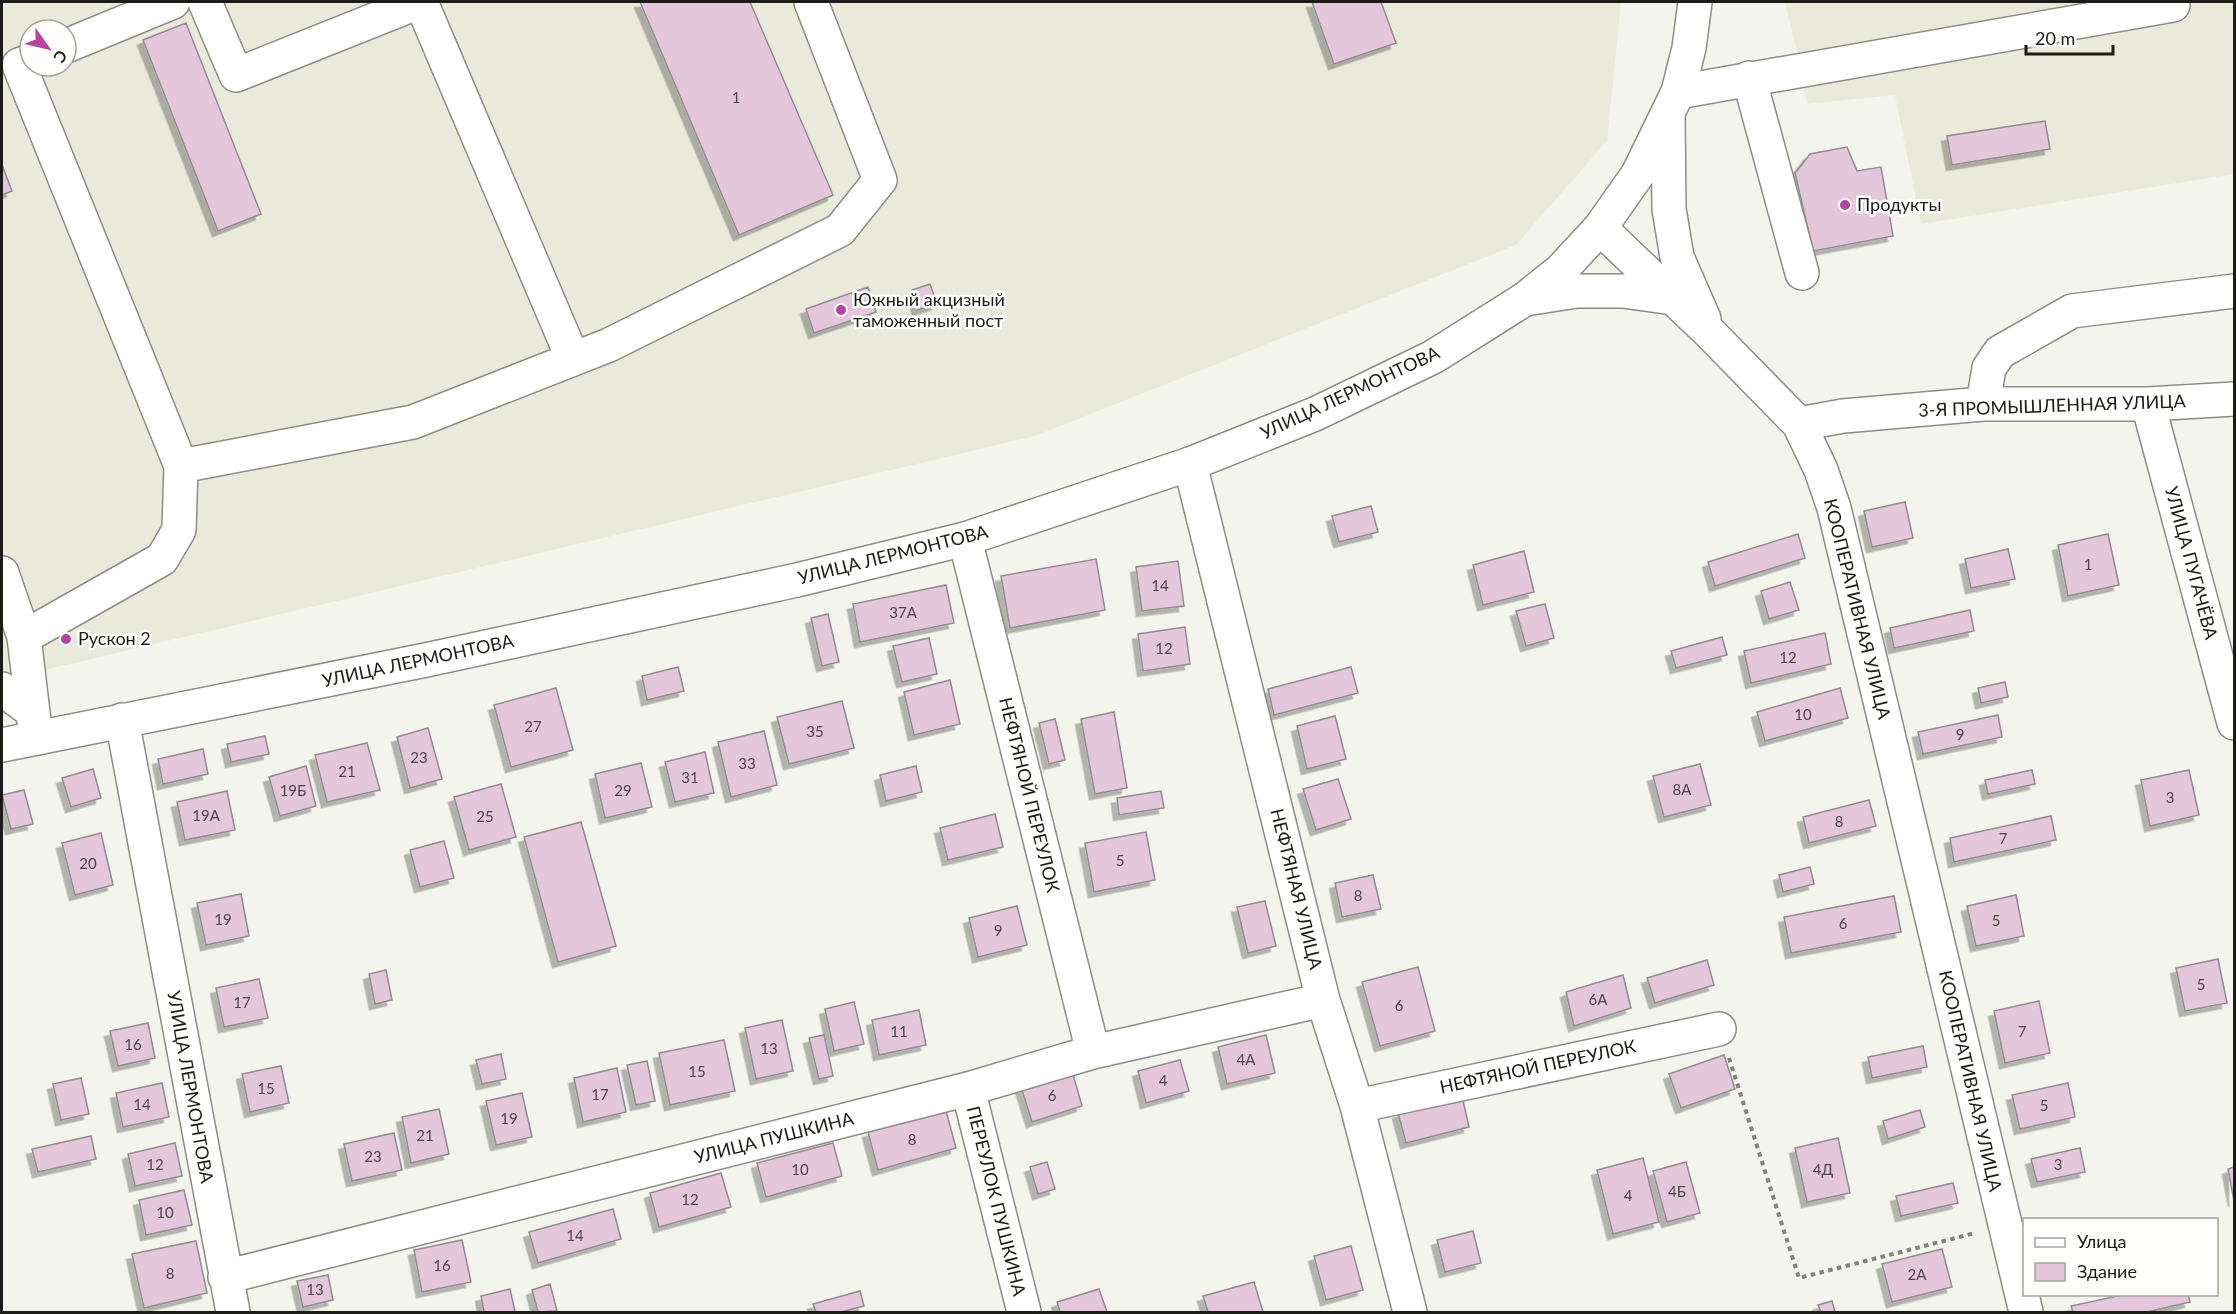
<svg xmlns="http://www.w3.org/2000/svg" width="2236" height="1314" font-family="Lato,sans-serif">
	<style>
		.built { fill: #e9eadb; fill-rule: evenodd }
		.building { fill: #e4c7db; stroke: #928c90; stroke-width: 1.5; filter: url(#shadow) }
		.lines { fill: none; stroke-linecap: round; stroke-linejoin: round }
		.minor-casing { stroke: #8d8d86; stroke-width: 36 }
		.major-casing { stroke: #8d8d86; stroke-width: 36 }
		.path { stroke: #82827d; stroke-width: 4; stroke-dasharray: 4.5 4.5; stroke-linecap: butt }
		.minor { stroke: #fff; stroke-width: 33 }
		.major { stroke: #fff; stroke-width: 33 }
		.poi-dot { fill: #b6439d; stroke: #fffffe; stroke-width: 2 }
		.labels { text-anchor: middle; stroke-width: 5; stroke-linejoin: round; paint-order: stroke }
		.number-label { font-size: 15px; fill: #4d4649 }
		.poi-label { font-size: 18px; fill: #1b1b18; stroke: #fffffe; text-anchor: start }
		.street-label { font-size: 18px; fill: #1b1b18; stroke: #fffffe }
	</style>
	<defs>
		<filter id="shadow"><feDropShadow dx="-5.5" dy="5.5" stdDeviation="0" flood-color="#0004"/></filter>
	</defs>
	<rect width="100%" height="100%" fill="#f3f4ec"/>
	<path class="built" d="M2 2H1621L1607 141 1516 245 1035 436 2 680ZM30 30H66V66H30Z
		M1785 2H2234V174L1921 224 1895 95 1807 104 1796 47Z"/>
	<path class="building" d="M640 2H750L833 195 739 235Z
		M1312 2H1381L1396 43 1334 64Z
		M186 23 261 214 218 231 143 40Z
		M2045 121 2050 149 1952 165 1947 136Z
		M1847 147 1857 171 1881 167 1893 236 1813 251 1795 173 1810 154Z
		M2 165 12 191 2 195Z
		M930 284 937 304 918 310 912 290Z
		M868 287 876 312 814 333 806 309Z
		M1905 502 1913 538 1872 547 1864 511Z
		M1371 506 1378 532 1339 542 1332 516Z
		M1798 534 1805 558 1715 586 1708 562Z
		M2108 534 2119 585 2068 596 2058 545Z
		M2008 549 2015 579 1971 588 1965 559Z
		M1524 551 1534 592 1483 605 1473 565Z
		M1096 559 1105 610 1010 628 1001 576Z
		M1178 561 1184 606 1142 611 1136 567Z
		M1790 582 1799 610 1769 619 1761 591Z
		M946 585 954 623 860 642 853 604Z
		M1545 604 1554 638 1526 646 1516 611Z
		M1970 610 1974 631 1894 648 1890 628Z
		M828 614 839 662 822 666 811 618Z
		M1185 627 1190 664 1143 671 1138 634Z
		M1825 633 1831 664 1751 683 1744 651Z
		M1722 637 1727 655 1676 668 1671 651Z
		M929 638 937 674 902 682 893 646Z
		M678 667 684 691 647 700 642 676Z
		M1351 667 1358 693 1274 715 1268 689Z
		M950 680 960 724 914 735 904 692Z
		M2005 682 2008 697 1981 703 1978 688Z
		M556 688 573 750 511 767 494 705Z
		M1840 688 1848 718 1765 741 1757 712Z
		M842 701 854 748 789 764 777 717Z
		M1114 712 1127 788 1095 794 1081 719Z
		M1998 715 2002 737 1923 754 1918 732Z
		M1335 716 1346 759 1307 769 1297 726Z
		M1055 719 1065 760 1049 764 1039 723Z
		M428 728 442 779 410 788 397 737Z
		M764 731 777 785 731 797 718 742Z
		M265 736 269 754 231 762 227 744Z
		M367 743 380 790 327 802 315 755Z
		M203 749 208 774 163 784 158 759Z
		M705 752 714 793 675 802 665 762Z
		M641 763 652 807 605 818 595 774Z
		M1700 764 1711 805 1664 817 1653 776Z
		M306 766 316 806 280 816 269 777Z
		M916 766 922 792 886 801 880 775Z
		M93 769 101 798 71 807 62 778Z
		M2032 770 2035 784 1988 794 1985 780Z
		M2189 770 2199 815 2150 826 2141 780Z
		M1338 779 1351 819 1316 830 1303 789Z
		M501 784 516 837 469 850 454 797Z
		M24 790 33 824 11 829 2 795Z
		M227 791 235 830 185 840 177 802Z
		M1161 791 1164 808 1119 815 1117 798Z
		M1869 800 1876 826 1809 843 1803 817Z
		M995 814 1003 847 948 860 940 828Z
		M2051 816 2056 840 1954 862 1950 838Z
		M581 822 616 946 558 962 524 837Z
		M1146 832 1155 880 1094 892 1085 843Z
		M101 833 113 885 75 895 62 843Z
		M444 841 454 878 420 887 410 850Z
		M1810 867 1814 884 1783 892 1779 875Z
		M1373 875 1381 909 1342 917 1335 883Z
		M241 894 249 936 206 945 197 903Z
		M2016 895 2024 936 1976 946 1967 906Z
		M1894 896 1901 932 1791 953 1784 917Z
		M1265 901 1276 946 1248 953 1237 907Z
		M1017 906 1027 945 978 957 969 918Z
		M2218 959 2227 1003 2185 1011 2176 968Z
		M1707 960 1714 985 1655 1003 1647 978Z
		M1418 967 1435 1031 1380 1046 1362 982Z
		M386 970 392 1000 375 1004 369 974Z
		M1623 975 1631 1008 1574 1026 1566 992Z
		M259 979 268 1018 224 1027 216 988Z
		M2039 1001 2050 1053 2005 1063 1994 1011Z
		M854 1002 864 1044 834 1051 825 1009Z
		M919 1010 926 1045 879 1055 872 1020Z
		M782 1020 793 1071 756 1079 745 1028Z
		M148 1023 155 1058 118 1066 110 1031Z
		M824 1035 833 1076 819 1079 809 1038Z
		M1266 1035 1275 1073 1227 1084 1218 1047Z
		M724 1040 735 1091 670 1105 659 1053Z
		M1923 1046 1927 1067 1872 1078 1868 1057Z
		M501 1054 506 1079 482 1084 476 1060Z
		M1724 1055 1735 1089 1681 1108 1669 1074Z
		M1180 1060 1189 1091 1146 1103 1138 1071Z
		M647 1061 655 1101 636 1105 627 1065Z
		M281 1066 289 1103 250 1112 242 1074Z
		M617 1068 626 1112 583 1122 574 1078Z
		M1072 1071 1082 1106 1032 1122 1021 1087Z
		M81 1078 89 1114 61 1120 53 1084Z
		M162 1083 169 1117 123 1127 116 1093Z
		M2068 1083 2075 1117 2020 1129 2012 1095Z
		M522 1093 532 1137 496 1145 486 1101Z
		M1462 1096 1469 1127 1406 1143 1398 1113Z
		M439 1109 449 1154 411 1163 402 1117Z
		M1920 1110 1925 1127 1888 1139 1883 1121Z
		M946 1111 956 1148 878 1170 868 1132Z
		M394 1133 402 1170 352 1181 344 1144Z
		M91 1136 96 1159 38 1172 32 1149Z
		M1838 1138 1850 1193 1807 1202 1795 1148Z
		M175 1143 182 1176 135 1186 128 1154Z
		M833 1143 842 1176 766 1197 757 1163Z
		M2080 1148 2085 1172 2037 1182 2031 1159Z
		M1643 1158 1659 1222 1613 1234 1597 1170Z
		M1047 1162 1055 1189 1038 1194 1030 1167Z
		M1686 1162 1700 1213 1667 1222 1653 1171Z
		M2234 1167V1201L2228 1169Z
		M721 1173 731 1207 659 1227 650 1193Z
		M1953 1183 1958 1203 1901 1216 1896 1196Z
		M184 1190 192 1225 146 1235 139 1200Z
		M613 1209 621 1239 538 1263 529 1232Z
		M1473 1231 1481 1263 1445 1272 1437 1240Z
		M462 1240 471 1282 422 1292 414 1250Z
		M196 1241 207 1293 144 1308 132 1254Z
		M1351 1246 1363 1290 1326 1300 1314 1256Z
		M1942 1249 1952 1287 1892 1302 1882 1264Z
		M328 1275 333 1300 303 1307 297 1281Z
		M1254 1282 1263 1312H1208L1203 1296Z
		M550 1284 557 1311 538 1312 532 1290Z
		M510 1289 515 1312H484L481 1296Z
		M1099 1289 1107 1312H1060L1057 1302Z
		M860 1291 864 1306 841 1312H816L813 1304Z
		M2127 1294H2188L2190 1302 2147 1312H2073L2071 1306Z
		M2127 1294H2188L2190 1302 2147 1312H2073L2071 1306Z
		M1832 1301 1835 1312H1821L1818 1305Z"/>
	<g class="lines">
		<defs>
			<path id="minor" d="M205 2 236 75 419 2
				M421 2 573 359
				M66 46 173 2
				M1749 78 1802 273
				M1678 92 2173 5
				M1668 116 1669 209 1677 257 1704 319
				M1600 228 1709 332 1799 424 1821 470 1834 508 2026 1312
				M1525 299 1577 291H1623L1673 298
				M1983 404 1989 368 2000 352 2072 311 2234 291
				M2148 404 2234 723
				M1799 424 1843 416 1983 404H2148L2234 399
				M1190 464 1323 1000 1357 1106 1410 1312
				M181 466 413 422 609 345 840 230 880 180 811 2
				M965 539 1093 1052
				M2 573 24 637 36 738
				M24 637 162 559 179 530 181 466 19 65 30 61
				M2 689 33 712
				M122 720 233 1312
				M968 1089 1024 1312
				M1357 1106 1719 1029
				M225 1277 968 1089 1093 1052 1323 1000"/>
			<path id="major" d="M2 745 426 660 797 580 965 539 1190 464 1315 414 1433 357 1525 299 1561 270 1600 228 1638 174 1678 92 1689 48 1695 2"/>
		</defs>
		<use href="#minor" class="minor-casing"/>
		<use href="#major" class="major-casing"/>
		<path class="path" d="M1729 1058 1799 1278 1975 1233"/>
		<use href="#minor" class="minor"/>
		<use href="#major" class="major"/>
	</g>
	<g class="poi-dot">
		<circle cx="1845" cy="205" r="6"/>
		<circle cx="841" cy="310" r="6"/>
		<circle cx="66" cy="639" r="6"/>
	</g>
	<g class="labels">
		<g class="number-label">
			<text x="736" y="103">1</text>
			<text x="2088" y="570">1</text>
			<text x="1160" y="591">14</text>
			<text x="903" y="618">37А</text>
			<text x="1164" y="654">12</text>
			<text x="1788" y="663">12</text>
			<text x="1803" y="720">10</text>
			<text x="533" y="732">27</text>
			<text x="815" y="737">35</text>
			<text x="1960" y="740">9</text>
			<text x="419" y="763">23</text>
			<text x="747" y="769">33</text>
			<text x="347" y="777">21</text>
			<text x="690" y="783">31</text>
			<text x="1682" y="795">8А</text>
			<text x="293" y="796">19Б</text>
			<text x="623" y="796">29</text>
			<text x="2170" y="803">3</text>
			<text x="206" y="821">19А</text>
			<text x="485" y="822">25</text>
			<text x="1839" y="827">8</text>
			<text x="2003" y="844">7</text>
			<text x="1120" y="866">5</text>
			<text x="88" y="869">20</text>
			<text x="1358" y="901">8</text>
			<text x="223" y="925">19</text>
			<text x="1996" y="926">5</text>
			<text x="1843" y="929">6</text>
			<text x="998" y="936">9</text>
			<text x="2201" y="990">5</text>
			<text x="1598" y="1005">6А</text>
			<text x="242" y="1008">17</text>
			<text x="1399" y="1011">6</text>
			<text x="899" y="1037">11</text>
			<text x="2022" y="1037">7</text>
			<text x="133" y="1050">16</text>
			<text x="769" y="1054">13</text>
			<text x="1246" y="1065">4А</text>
			<text x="697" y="1077">15</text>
			<text x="1163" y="1086">4</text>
			<text x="266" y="1094">15</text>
			<text x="600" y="1100">17</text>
			<text x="1052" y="1101">6</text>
			<text x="142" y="1110">14</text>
			<text x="2044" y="1111">5</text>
			<text x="509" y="1124">19</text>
			<text x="425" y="1141">21</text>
			<text x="912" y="1145">8</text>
			<text x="373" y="1162">23</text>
			<text x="155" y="1170">12</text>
			<text x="2058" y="1170">3</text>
			<text x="800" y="1175">10</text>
			<text x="1823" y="1175">4Д</text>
			<text x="1677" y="1197">4Б</text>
			<text x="1628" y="1201">4</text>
			<text x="690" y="1205">12</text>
			<text x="165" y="1218">10</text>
			<text x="575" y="1241">14</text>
			<text x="442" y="1271">16</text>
			<text x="170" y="1279">8</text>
			<text x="1917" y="1280">2А</text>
			<text x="315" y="1295">13</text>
		</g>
		<g class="poi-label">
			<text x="1857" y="211">Продукты</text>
			<text x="853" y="306">Южный акцизный<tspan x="853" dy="21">таможенный пост</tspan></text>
			<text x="78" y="645">Рускон 2</text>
		</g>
		<g class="street-label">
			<text transform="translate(1350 393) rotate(-25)" y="6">УЛИЦА ЛЕРМОНТОВА</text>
			<text transform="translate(2052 406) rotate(-2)" y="6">3-Я ПРОМЫШЛЕННАЯ УЛИЦА</text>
			<text transform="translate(893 555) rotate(-14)" y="6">УЛИЦА ЛЕРМОНТОВА</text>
			<text transform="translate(2191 563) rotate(75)" y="6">УЛИЦА ПУГАЧЁВА</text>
			<text transform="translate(1857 609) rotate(76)" y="6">КООПЕРАТИВНАЯ УЛИЦА</text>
			<text transform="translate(418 661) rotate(-12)" y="6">УЛИЦА ЛЕРМОНТОВА</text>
			<text transform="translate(1029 795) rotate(76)" y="6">НЕФТЯНОЙ ПЕРЕУЛОК</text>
			<text transform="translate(1296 889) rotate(76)" y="6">НЕФТЯНАЯ УЛИЦА</text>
			<text transform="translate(1538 1067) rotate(-12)" y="6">НЕФТЯНОЙ ПЕРЕУЛОК</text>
			<text transform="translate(1970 1081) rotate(77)" y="6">КООПЕРАТИВНАЯ УЛИЦА</text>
			<text transform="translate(190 1087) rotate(80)" y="6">УЛИЦА ЛЕРМОНТОВА</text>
			<text transform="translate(774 1138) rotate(-14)" y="6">УЛИЦА ПУШКИНА</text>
			<text transform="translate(996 1201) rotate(76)" y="6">ПЕРЕУЛОК ПУШКИНА</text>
		</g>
	</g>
	<rect width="2236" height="1314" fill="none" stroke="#1b1b18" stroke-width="6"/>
	<rect x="2023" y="1218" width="195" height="78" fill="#fffffe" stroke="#a4a4a2" stroke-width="1.5"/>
	<rect x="2035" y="1238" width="30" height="9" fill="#ffffff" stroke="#a4a4a2" stroke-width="1.5"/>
	<text x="2077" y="1248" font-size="18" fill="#1b1b18">Улица</text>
	<rect x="2035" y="1263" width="30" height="18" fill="#e4c7db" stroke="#a4a4a2" stroke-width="1.5"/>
	<text x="2077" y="1278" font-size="18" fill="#1b1b18">Здание</text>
	<g transform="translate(48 48) rotate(124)"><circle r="28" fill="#fffffe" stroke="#a4a4a2" stroke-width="1.5"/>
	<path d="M0-4.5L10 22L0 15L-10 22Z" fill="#b6439d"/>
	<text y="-9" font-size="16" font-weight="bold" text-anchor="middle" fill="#1b1b18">С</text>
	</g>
	<path d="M2026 45v9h87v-9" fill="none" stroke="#1b1b18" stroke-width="3"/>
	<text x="2035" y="45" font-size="18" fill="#1b1b18" stroke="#fffffe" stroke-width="4.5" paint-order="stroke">20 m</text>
</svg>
